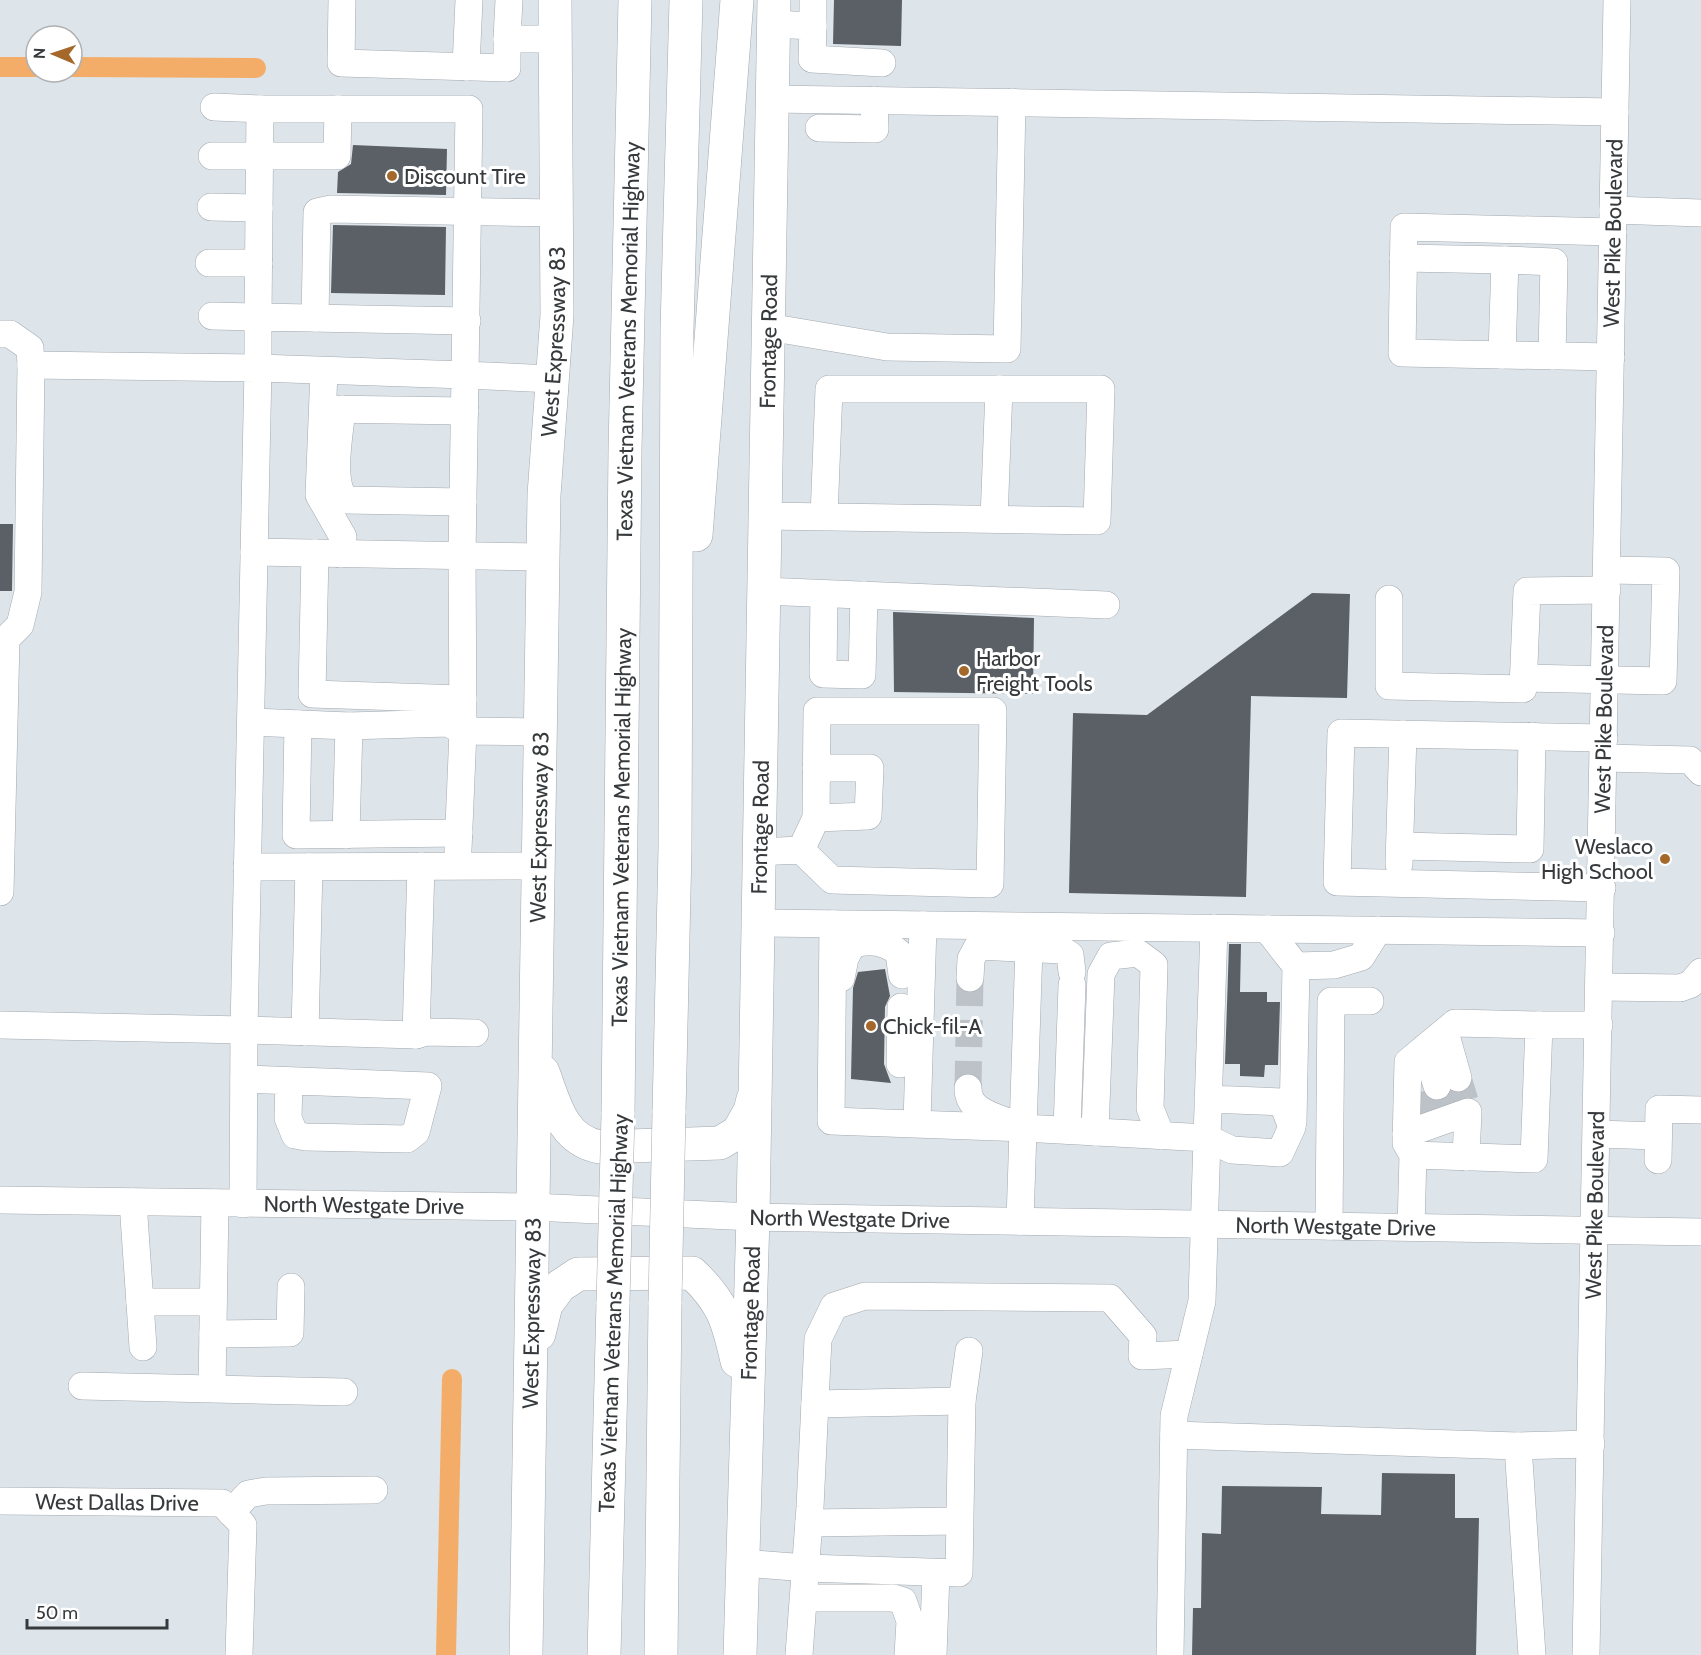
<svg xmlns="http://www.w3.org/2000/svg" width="1701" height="1655" font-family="Cabin,sans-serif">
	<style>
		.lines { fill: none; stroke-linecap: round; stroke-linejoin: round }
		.canal { stroke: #f4ad68; stroke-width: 20 }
		.building { fill: #5a6065 }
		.minor-tunnel { stroke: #bcc2c7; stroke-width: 27; stroke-dasharray: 27 14; stroke-linecap: butt }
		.minor-casing { stroke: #a3a9af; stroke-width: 28 }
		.major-casing { stroke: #a3a9af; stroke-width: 34 }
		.highway-casing { stroke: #a3a9af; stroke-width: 34 }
		.minor { stroke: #fff; stroke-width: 27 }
		.major { stroke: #fff; stroke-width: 33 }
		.highway { stroke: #fff; stroke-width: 33 }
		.highway-bridge-casing { stroke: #a3a9af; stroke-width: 34; stroke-linecap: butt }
		.highway-bridge { stroke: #fff; stroke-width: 33 }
		.poi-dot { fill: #a4692a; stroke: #fff; stroke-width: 2 }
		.labels { text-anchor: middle; stroke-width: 6; stroke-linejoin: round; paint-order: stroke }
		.poi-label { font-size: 22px; fill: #373a3c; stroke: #fff; text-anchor: start }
		.street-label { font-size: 22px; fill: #373a3c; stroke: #fff }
	</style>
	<rect width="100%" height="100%" fill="#dde4ea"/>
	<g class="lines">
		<path class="canal" d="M0 67H36
			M72 67 256 68
			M446 1655 452 1379"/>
	</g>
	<path class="building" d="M834 0H902L901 46 833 44Z
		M353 145 447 149 446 195 337 193 338 172 351 164Z
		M333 225 446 227 445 295 331 293Z
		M0 524H13L12 591H0Z
		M1312 593 1350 594 1347 698 1251 696 1246 897 1069 893 1073 713 1147 715Z
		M893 612 1034 618 1033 694 894 692Z
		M1229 944H1241L1240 992H1267V1002H1280L1278 1065H1265L1264 1077 1240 1076V1064H1225Z
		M885 969 890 996 885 1007 884 1064 891 1083 851 1079 853 988 858 972Z
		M1382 1473 1455 1474V1518H1479L1476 1655H1192L1193 1608H1201L1202 1533 1221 1534 1222 1486 1322 1487 1321 1514 1381 1515Z"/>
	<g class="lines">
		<path class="minor-tunnel" d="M1458 1078 1465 1101
			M1437 1086 1444 1108
			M968 1088 970 978
			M1418 1093 1426 1117"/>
		<defs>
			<g id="minor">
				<path d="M342 0 341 63 507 68V39H555"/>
				<path d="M773 24 813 26 812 59 882 63"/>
				<path d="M813 26V0"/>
				<path d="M507 39 509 0"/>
				<path d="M466 67 469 0"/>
				<path d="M772 99 1615 112"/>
				<path d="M214 107 260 109"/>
				<path d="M819 128 875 129 874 100"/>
				<path d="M212 156H337L338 109"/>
				<path d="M211 207 259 208"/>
				<path d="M1613 210 1701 213"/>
				<path d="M1403 258 1505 260 1502 355"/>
				<path d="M1505 260 1554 262 1552 356"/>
				<path d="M209 263H259"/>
				<path d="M212 316 258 317 260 109H469L465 375 552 379"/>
				<path d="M315 318 317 212 331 209 556 213"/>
				<path d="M768 327 887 347 1007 349 1012 102"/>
				<path d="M0 334H10L30 348 31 365 258 368 244 1030 416 1035 427 1032 475 1033"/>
				<path d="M1611 357 1402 353 1404 227 1613 232"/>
				<path d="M324 371 319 495 343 537 341 554"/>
				<path d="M324 409 465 411"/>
				<path d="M342 409C340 432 329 483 346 500L463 502"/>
				<path d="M765 516C876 518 986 519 1097 521L1101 389H829L824 517"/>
				<path d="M994 519 999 389"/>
				<path d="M254 552 543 557"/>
				<path d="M315 553 312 694 463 699"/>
				<path d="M763 591 1106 605"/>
				<path d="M824 594 823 674 862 675 864 595"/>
				<path d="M1389 599V686L1523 689 1527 591 1607 590"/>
				<path d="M1523 678 1663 681 1666 571 1607 570"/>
				<path d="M251 722 349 726 448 723 463 731 462 555 465 375 258 368V317L467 321"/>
				<path d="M298 724 296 835 459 833"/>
				<path d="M1604 758 1690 760 1701 772"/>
				<path d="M816 818 868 816 870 768H816"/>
				<path d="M346 835 349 726"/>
				<path d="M1400 846 1530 849 1532 736"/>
				<path d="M458 850 463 731 541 732"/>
				<path d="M759 852 801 850 832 880 990 884 993 711H817L816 818 801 850"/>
				<path d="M1399 864 1403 734"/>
				<path d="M247 867 539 866"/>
				<path d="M1602 888 1337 882 1341 733 1604 738"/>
				<path d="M0 892 6 639 20 625 28 592 31 365"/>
				<path d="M758 923 1601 933"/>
				<path d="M833 924 831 1121 1023 1128 1207 1138 1202 1301 1174 1416 1170 1655"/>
				<path d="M1267 929 1296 966 1293 1122"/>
				<path d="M1296 966 1334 965 1361 957 1378 930"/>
				<path d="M841 978 845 958 852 945C869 939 885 941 899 953L902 975"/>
				<path d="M970 978 971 959 978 946 1062 950 1070 955 1072 972"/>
				<path d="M1600 987 1680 988 1691 984 1701 972"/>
				<path d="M0 1025 244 1030 243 1204"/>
				<path d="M1539 1025H1599"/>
				<path d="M305 1032 309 867"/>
				<path d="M1445 1032 1458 1078"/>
				<path d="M416 1035 421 866"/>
				<path d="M1425 1048 1437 1086"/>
				<path d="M900 1064 901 1007"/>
				<path d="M244 1079 428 1086 416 1132 407 1139 306 1137 295 1135 288 1118 289 1081"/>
				<path d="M968 1088C968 1110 990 1115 1008 1122"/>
				<path d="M1208 1099 1282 1102 1292 1127 1280 1153 1232 1150 1207 1138 1214 928"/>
				<path d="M917 1123 923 925"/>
				<path d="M1067 1130 1072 985"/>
				<path d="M1095 1132 1101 974 1111 956 1138 953 1154 965 1150 1108 1161 1136"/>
				<path d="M1406 1134 1468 1112 1466 1157"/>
				<path d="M1597 1134 1658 1136"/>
				<path d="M1658 1160 1659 1109 1701 1110"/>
				<path id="s1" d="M0 1200 532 1207 753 1217 1701 1232"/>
				<path d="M133 1202 143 1347"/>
				<path d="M1020 1221 1029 947"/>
				<path d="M1329 1226 1331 1001H1370"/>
				<path d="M1411 1227 1413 1155 1534 1159 1539 1025 1455 1023 1408 1062 1406 1143 1413 1155"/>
				<path d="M140 1302H213"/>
				<path d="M213 1334 290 1333 291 1287"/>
				<path d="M82 1386 344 1392"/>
				<path d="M212 1388 215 1203"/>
				<path d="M815 1404 962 1401 969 1351"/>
				<path d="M1174 1435 1518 1446 1532 1655"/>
				<path d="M1518 1446 1591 1444"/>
				<path id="s2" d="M0 1501 222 1503 243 1525 239 1655"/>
				<path d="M231 1513 248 1494 266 1491 374 1490"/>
				<path d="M809 1523 959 1521"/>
				<path d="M742 1563 806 1568 959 1573 962 1401"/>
				<path d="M804 1598H893L903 1601 910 1621 908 1655"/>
				<path d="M799 1655 810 1507 818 1339 834 1306 865 1296 1110 1298 1143 1336 1142 1356 1189 1354"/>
				<path d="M933 1655 936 1573"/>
				<path id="s3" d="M1586 1655 1617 0"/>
			</g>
			<g id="major">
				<path d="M543 1072C555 1104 562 1140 600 1147L720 1143 738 1132 750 1111 753 1099"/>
				<path d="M539 1334 546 1305 560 1286 578 1274 692 1273C723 1302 728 1321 737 1361"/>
				<path id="s4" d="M526 1655 544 495 557 315 555 0"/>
				<path id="s5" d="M740 1655 753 1217 774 0"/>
			</g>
			<g id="highway">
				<path d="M696 535 737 0"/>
				<path d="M669 1113 675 848 677 329 686 0"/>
				<path id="s6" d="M618 1115 625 450 635 0"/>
				<path d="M604 1655 613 1302"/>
				<path d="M661 1655 665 1302"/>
			</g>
		</defs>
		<use href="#minor" class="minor-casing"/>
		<use href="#major" class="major-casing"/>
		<use href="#highway" class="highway-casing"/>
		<use href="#minor" class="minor"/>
		<use href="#major" class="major"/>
		<use href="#highway" class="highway"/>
		<defs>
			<path id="highway-bridge" d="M613 1302 618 1115
				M665 1302 669 1113"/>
		</defs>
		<use href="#highway-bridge" class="highway-bridge-casing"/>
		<use href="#highway-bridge" class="highway-bridge"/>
	</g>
	<g class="poi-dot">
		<circle cx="392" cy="176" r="6"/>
		<circle cx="964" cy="671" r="6"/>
		<circle cx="1665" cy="859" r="6"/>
		<circle cx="871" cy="1026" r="6"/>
	</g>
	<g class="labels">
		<g class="poi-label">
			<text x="404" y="184">Discount Tire</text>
			<text x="976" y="666">Harbor<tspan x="976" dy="25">Freight Tools</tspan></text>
			<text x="1653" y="854" text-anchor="end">Weslaco<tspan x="1653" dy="25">High School</tspan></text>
			<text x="883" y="1034">Chick-fil-A</text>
		</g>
		<g class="street-label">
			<text dy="8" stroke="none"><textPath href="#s3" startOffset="1422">West Pike Boulevard</textPath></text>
			<text dy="8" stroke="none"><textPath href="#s4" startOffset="1314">West Expressway 83</textPath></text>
			<text dy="8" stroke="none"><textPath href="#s6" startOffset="774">Texas Vietnam Veterans Memorial Highway</textPath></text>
			<text dy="8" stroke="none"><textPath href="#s5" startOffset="1314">Frontage Road</textPath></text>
			<text dy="8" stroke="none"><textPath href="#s3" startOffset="936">West Pike Boulevard</textPath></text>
			<text dy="8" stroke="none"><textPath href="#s4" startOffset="828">West Expressway 83</textPath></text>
			<text dy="8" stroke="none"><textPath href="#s6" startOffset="288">Texas Vietnam Veterans Memorial Highway</textPath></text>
			<text dy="8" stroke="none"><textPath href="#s5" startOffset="828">Frontage Road</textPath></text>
			<text dy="8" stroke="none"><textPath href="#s1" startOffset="364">North Westgate Drive</textPath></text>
			<text dy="8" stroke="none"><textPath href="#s3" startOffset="450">West Pike Boulevard</textPath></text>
			<text dy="8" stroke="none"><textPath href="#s1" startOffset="850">North Westgate Drive</textPath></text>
			<text dy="8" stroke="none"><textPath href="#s1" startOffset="1336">North Westgate Drive</textPath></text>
			<text dy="8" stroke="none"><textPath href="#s4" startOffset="342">West Expressway 83</textPath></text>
			<text transform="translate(613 1313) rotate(-88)" y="8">Texas Vietnam Veterans Memorial Highway</text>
			<text dy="8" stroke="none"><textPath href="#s5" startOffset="342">Frontage Road</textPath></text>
			<text dy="8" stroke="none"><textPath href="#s2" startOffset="117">West Dallas Drive</textPath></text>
		</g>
	</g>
	<g transform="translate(54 54) rotate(272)"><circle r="28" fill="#ffffff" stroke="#afb0b1" stroke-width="1.5"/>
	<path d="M0-4.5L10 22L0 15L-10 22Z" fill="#a4692a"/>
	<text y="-9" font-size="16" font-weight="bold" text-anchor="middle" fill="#373a3c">N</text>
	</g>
	<path d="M27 1619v9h140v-9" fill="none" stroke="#373a3c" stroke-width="3"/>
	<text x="36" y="1619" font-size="18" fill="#373a3c" stroke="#ffffff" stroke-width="4.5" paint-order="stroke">50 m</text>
</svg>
